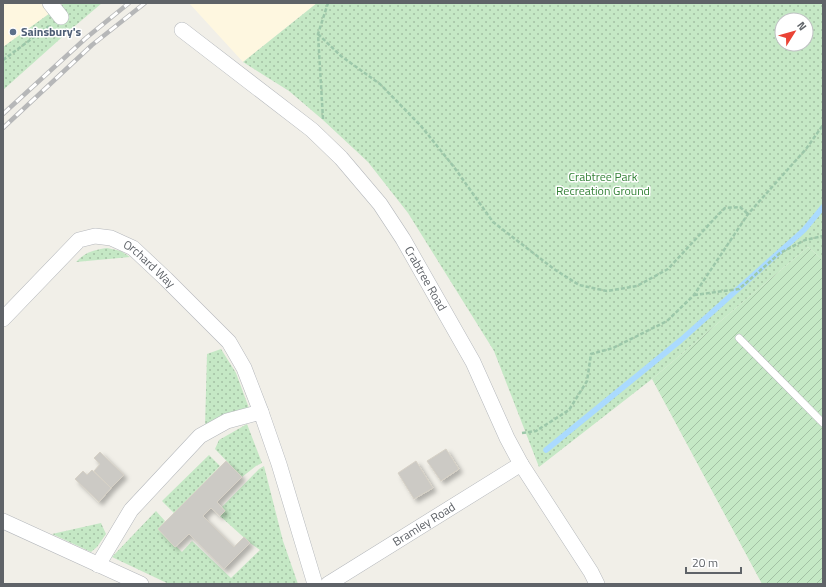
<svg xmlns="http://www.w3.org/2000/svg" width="826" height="587" font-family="'Titillium Web',sans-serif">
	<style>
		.commercial { fill: #fef7e0 }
		.grass { fill: url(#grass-dots); fill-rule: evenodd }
		.garden { fill: url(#garden-furrows) }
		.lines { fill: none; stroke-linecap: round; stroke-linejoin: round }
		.stream { stroke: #aadaff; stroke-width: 5.5 }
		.building { fill: #cccac5; stroke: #d6d1c6; filter: url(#shadow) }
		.lane-casing { stroke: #b5b8bc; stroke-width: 8 }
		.street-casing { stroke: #b5b8bc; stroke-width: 16 }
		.path { stroke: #9cc7a9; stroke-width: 2.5; stroke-dasharray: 4 2; stroke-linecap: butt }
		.lane { stroke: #fff; stroke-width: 7 }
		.street { stroke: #fff; stroke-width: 15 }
		.rail-casing { stroke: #b6b7b8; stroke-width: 4.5 }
		.rail { stroke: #fff; stroke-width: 3; stroke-dasharray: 9; stroke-linecap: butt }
		.service-dot { fill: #5c6f8a; stroke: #fff; stroke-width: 1.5 }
		.labels { text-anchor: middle; stroke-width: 3; stroke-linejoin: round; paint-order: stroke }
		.service-label { font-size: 12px; font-weight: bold; fill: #4e5e75; stroke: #fff; text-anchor: start }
		.park-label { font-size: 12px; fill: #348238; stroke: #fff }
		.street-label { font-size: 12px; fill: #5f6368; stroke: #fff }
	</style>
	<defs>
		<pattern id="grass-dots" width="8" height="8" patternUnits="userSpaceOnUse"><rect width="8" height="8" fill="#c5e8c5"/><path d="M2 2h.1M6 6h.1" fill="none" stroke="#a3c0a4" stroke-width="1.8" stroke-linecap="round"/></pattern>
		<pattern id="garden-furrows" width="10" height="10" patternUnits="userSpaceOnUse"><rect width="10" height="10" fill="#c5e8c5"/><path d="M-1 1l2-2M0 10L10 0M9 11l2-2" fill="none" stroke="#a3c0a4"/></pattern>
		<filter id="shadow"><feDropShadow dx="3.5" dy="3.5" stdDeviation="2" flood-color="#0004"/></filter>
	</defs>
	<rect width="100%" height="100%" fill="#f1efe8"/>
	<path class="commercial" d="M3 3H64L3 47Z
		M189 3H317L243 62Z"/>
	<path class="grass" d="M64 3H102L69 31 3 90V47Z
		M317 3H823V260L808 247 652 379 539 467 494 351 408 213 368 162 323 120 289 91 243 62ZM782 20H806V44H782Z
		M107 248 121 251 130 257 76 262C86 252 93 250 107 248Z
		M221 349 236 373 250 411 205 427 207 354Z
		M247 424 262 463 256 466 242 477 215 449 219 440Z
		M209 455 220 466 174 513 162 501Z
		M264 466 283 541 298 584H169L112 557 156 511 165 521 158 529 182 552 192 541 231 578 260 550 250 543 220 516 225 511 222 507 259 469Z
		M101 523 106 534 97 547 91 552 52 534Z"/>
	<path class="garden" d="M808 247 823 260V584H762L652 379Z"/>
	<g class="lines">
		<path class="stream" d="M546 450 681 340 804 230 823 207"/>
	</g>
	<path class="building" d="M446 449 459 469 441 481 427 461Z
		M100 452 124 475 111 488 94 471 100 464 94 458Z
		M226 461 242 477 217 502 225 511 220 516 211 508 203 516 234 547 244 537 250 543 224 569 189 534 175 547 158 529Z
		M416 461 433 488 414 499 398 473Z
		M92 470 111 488 99 502 75 479 83 471 87 475Z"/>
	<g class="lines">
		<defs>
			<path id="lane" d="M739 338 823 423"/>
			<g id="street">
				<path d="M50 3 61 17"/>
				<path id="s1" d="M182 30 312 130 341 158 380 204 403 239 473 362 507 438 521 464 591 572 597 584"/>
				<path id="s2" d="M3 319 79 240 95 236 111 238 133 248 166 279 229 342 244 368 261 412 279 464 315 584"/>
				<path d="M3 521 141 584"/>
				<path d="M98 565 131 510 200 436 227 421 261 412"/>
				<path id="s3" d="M328 584 521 464"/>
			</g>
		</defs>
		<use href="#lane" class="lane-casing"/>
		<use href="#street" class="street-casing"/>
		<path class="path" d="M318 34 341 56 380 84 421 126 454 167 493 222 554 269 579 285 607 291 637 286 668 269 716 217 725 208 740 207 748 214
			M3 60 49 26
			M323 119 318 34 328 3
			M694 295 739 289 780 253 805 240 823 236
			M522 433 536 431 569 410 587 381 591 354 613 348 667 321 694 295 748 214 806 149 823 125"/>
		<use href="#lane" class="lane"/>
		<use href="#street" class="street"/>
		<defs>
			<path id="rail" d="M3 114 86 38 129 3
				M3 128 92 45 145 3"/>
		</defs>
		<use href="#rail" class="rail-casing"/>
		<use href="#rail" class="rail"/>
	</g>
	<circle class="service-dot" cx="13" cy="32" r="4"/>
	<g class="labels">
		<g class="service-label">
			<text x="21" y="36">Sainsbury's</text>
		</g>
		<g class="park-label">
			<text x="603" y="181">Crabtree Park<tspan x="603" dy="14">Recreation Ground</tspan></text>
		</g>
		<g class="street-label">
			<text dy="4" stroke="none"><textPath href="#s2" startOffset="189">Orchard Way</textPath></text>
			<text dy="4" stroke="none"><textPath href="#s1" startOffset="352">Crabtree Road</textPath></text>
			<text dy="4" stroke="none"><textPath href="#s3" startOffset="113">Bramley Road</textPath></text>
		</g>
	</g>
	<rect width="826" height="587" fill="none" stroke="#5f6368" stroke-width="8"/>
	<g transform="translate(794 32) rotate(53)"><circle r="19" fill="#ffffff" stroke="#bfc1c3"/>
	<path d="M0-3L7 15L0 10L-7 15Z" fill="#ea4335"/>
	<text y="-6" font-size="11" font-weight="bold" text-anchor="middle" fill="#5f6368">N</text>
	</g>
	<path d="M686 567v6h55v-6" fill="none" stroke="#5f6368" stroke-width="2"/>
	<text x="692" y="567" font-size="12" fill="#5f6368" stroke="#ffffff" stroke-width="3" paint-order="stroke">20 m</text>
</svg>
